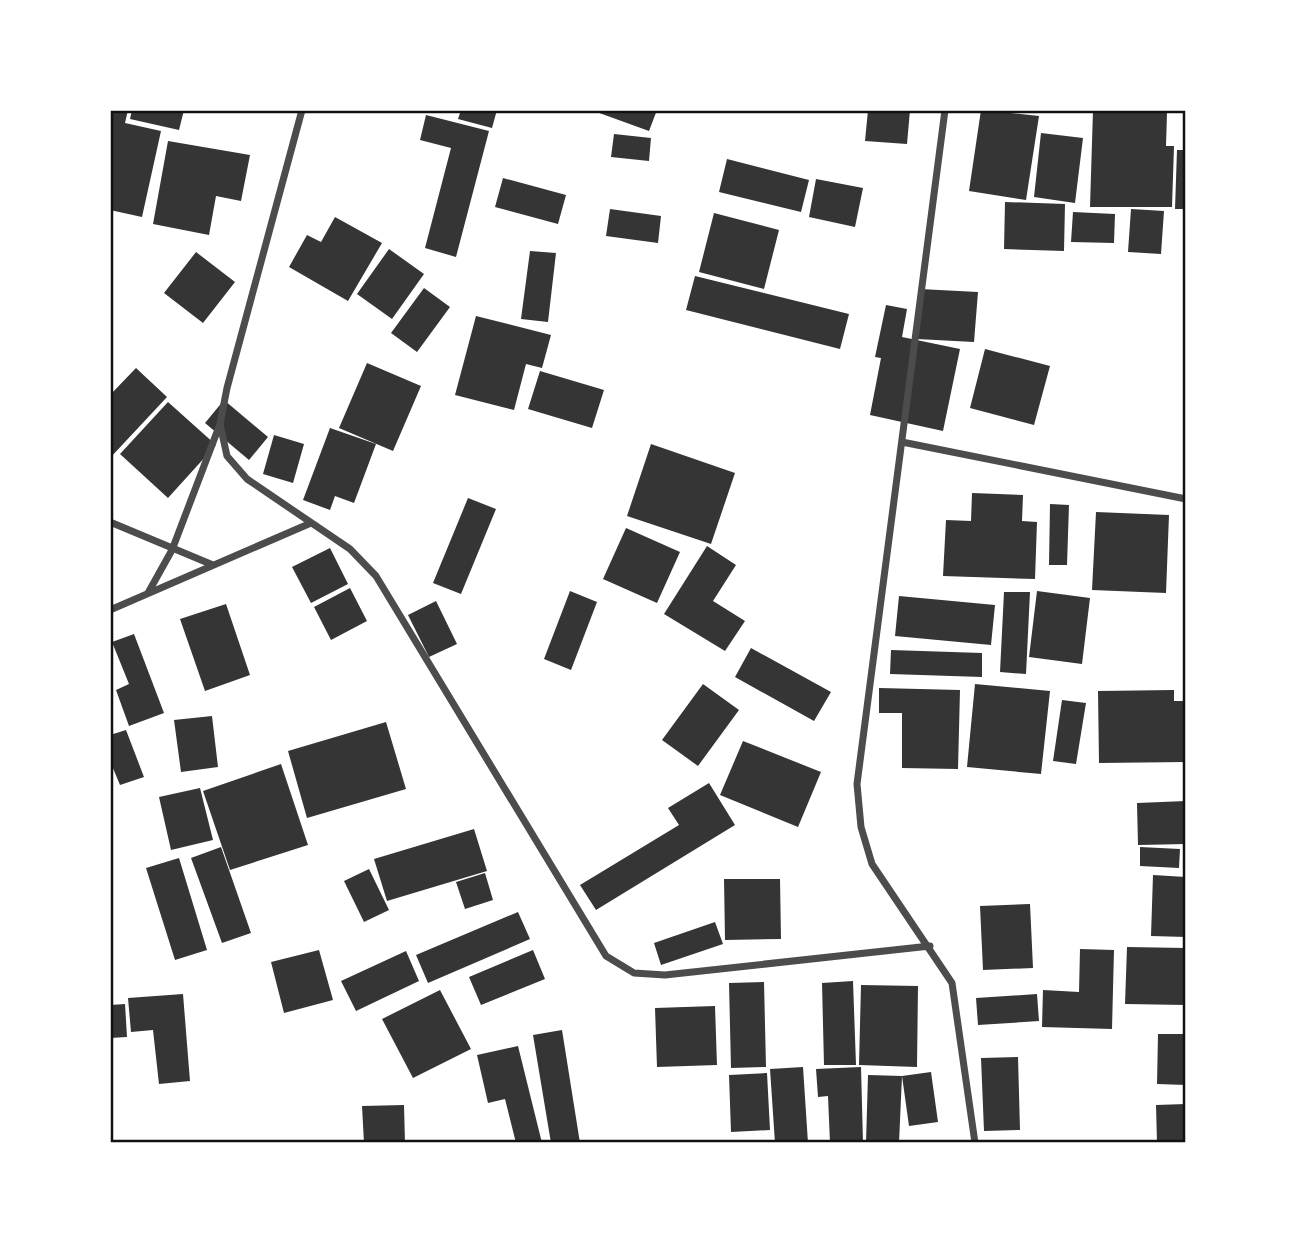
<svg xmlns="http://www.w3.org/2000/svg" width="1296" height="1253" font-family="'Open Sans',sans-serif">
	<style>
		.building { fill: #353535 }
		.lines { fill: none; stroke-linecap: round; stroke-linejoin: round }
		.minor { stroke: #4c4c4c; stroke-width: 7 }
		.neatline { fill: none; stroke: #111; stroke-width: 2.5 }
	</style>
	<rect width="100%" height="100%" fill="#fff"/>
	<path class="building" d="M110 110H128L125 123 161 131 142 217 110 210Z
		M132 110H184L179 130 130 119Z
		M461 110H497L492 128 458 119Z
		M591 110H657L649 131Z
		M868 110H910L907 144 865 141Z
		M981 110 1039 116 1026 200 969 191Z
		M1093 110 1167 113 1166 146H1174L1172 207H1090Z
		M426 115 489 131 456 257 425 248 451 148 420 140Z
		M1041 133 1083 138 1075 203 1034 197Z
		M614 134 651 138 649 161 611 157Z
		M168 141 250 155 241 201 216 196 209 235 153 224Z
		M1177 150H1186V209H1175Z
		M727 159 809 180 801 212 719 192Z
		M503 178 566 195 558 224 495 207Z
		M816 179 863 188 855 227 809 217Z
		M1005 202 1065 204 1064 251 1004 249Z
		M610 209 661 216 658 243 606 236Z
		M1131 209 1164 211 1161 254 1128 252Z
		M1073 212 1115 214 1114 243 1071 242Z
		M714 213 779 230 764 289 699 272Z
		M335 217 382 243 348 301 289 267 307 235 321 242Z
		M389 249 424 274 392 319 357 294Z
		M530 251 556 253 548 322 521 319Z
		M196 252 235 282 203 323 164 293Z
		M695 276 849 314 840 349 686 310Z
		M424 288 450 307 417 352 391 333Z
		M920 289 978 292 974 342 917 339Z
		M886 305 907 309 902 337 960 349 943 431 870 415 881 358 875 357Z
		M476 316 551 335 542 368 526 364 514 410 455 395Z
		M985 349 1050 366 1034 425 970 408Z
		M367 363 421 386 393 451 339 428Z
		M136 368 167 397 110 458V395Z
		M540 371 604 390 592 428 528 409Z
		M224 400 268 437 249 460 205 423Z
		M168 402 216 445 168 498 120 454Z
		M330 428 376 444 354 503 335 496 330 510 303 500Z
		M274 435 304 444 293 483 263 474Z
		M651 444 735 473 711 544 627 516Z
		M972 493 1023 495 1022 521 1037 522 1035 579 943 576 946 520 971 521Z
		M468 498 496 509 461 594 433 583Z
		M1050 504 1069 505 1067 565H1049Z
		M1096 512 1169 515 1166 593 1092 590Z
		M626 528 680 552 657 603 603 579Z
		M707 546 736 565 713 601 745 621 725 651 664 614Z
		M330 548 348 584 311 603 292 567Z
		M350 588 367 621 331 640 314 607Z
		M570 591 597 602 571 670 544 659Z
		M1037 591 1090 598 1082 664 1029 657Z
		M1004 592H1030L1026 674 1000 672Z
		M899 596 995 605 991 645 895 636Z
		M436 601 457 644 429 657 408 615Z
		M226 604 250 675 205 691 180 619Z
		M134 634 164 713 129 726 116 690 129 684 112 642Z
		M751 648 831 692 814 721 735 677Z
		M891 650 982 653V677L890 674Z
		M703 684 739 710 698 766 662 740Z
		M975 684 1050 691 1041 774 967 767Z
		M879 688 960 690 958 769 902 768V713H879Z
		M1174 690V701H1186V762L1099 763 1098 691Z
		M1062 700 1086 703 1076 764 1053 761Z
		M212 716 218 767 181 772 174 720Z
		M386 722 406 789 307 818 288 751Z
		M126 730 144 777 120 785 110 761V735Z
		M743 741 821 772 798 827 720 795Z
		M281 764 308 845 230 870 203 791Z
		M709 783 735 825 596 910 580 885 679 825 668 808Z
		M200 788 213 840 171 850 159 797Z
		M1186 801V844L1138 845 1137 803Z
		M474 829 487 871 387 901 374 859Z
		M221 847 251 933 222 943 191 858Z
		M1140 847 1180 849 1179 868 1140 866Z
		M179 858 207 950 175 960 146 868Z
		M369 869 389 910 364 922 344 881Z
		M485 873 493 900 465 909 456 882Z
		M1153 875 1186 877V937L1151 936Z
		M724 879H780L781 939 725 940Z
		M1030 904 1033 968 983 970 980 906Z
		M518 912 530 939 428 983 416 955Z
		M715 922 723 944 661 965 654 943Z
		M1127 947 1186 948V1005L1125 1004Z
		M1080 949 1114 950 1112 1029 1042 1027 1043 990 1079 992Z
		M319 950 333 1000 284 1013 271 962Z
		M533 950 545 979 481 1005 469 977Z
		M406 951 419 981 356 1011 341 981Z
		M853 981 856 1065H824L822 983Z
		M764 982 766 1067 731 1068 729 983Z
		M861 985 918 986 917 1067 859 1065Z
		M440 990 471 1049 413 1078 382 1019Z
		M183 994 190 1081 159 1084 153 1030 131 1032 128 998Z
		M1037 994 1039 1021 978 1025 976 998Z
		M125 1004 127 1037 110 1038V1005Z
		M715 1006 717 1065 657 1067 655 1008Z
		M562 1030 580 1143H551L533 1035Z
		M1158 1034H1186V1085L1157 1084Z
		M518 1046 542 1143H516L505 1099 488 1103 477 1055Z
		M1018 1057 1020 1130 984 1131 981 1058Z
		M803 1067 808 1143H775L770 1069Z
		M861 1067 863 1143H830L828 1096 818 1097 816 1069Z
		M931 1072 938 1122 909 1126 902 1076Z
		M767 1073 770 1130 731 1132 729 1075Z
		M868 1075 902 1076 899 1143H866Z
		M1186 1104V1143H1157L1156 1105Z
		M404 1105 405 1143H364L362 1106Z"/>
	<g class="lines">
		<path class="minor" d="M302 110 227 388 220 424 227 456 247 479 350 549 376 576 606 956 634 973 665 975 930 946
			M945 110 857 784 861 827 872 864 952 983 975 1143
			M902 442 1186 499
			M110 522 213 565
			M148 593 172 550 220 424
			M110 610 311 523"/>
	</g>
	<rect width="1296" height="1253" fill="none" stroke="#ffffff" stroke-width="224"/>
	<rect x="112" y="112" width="1072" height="1029" class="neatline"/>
</svg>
